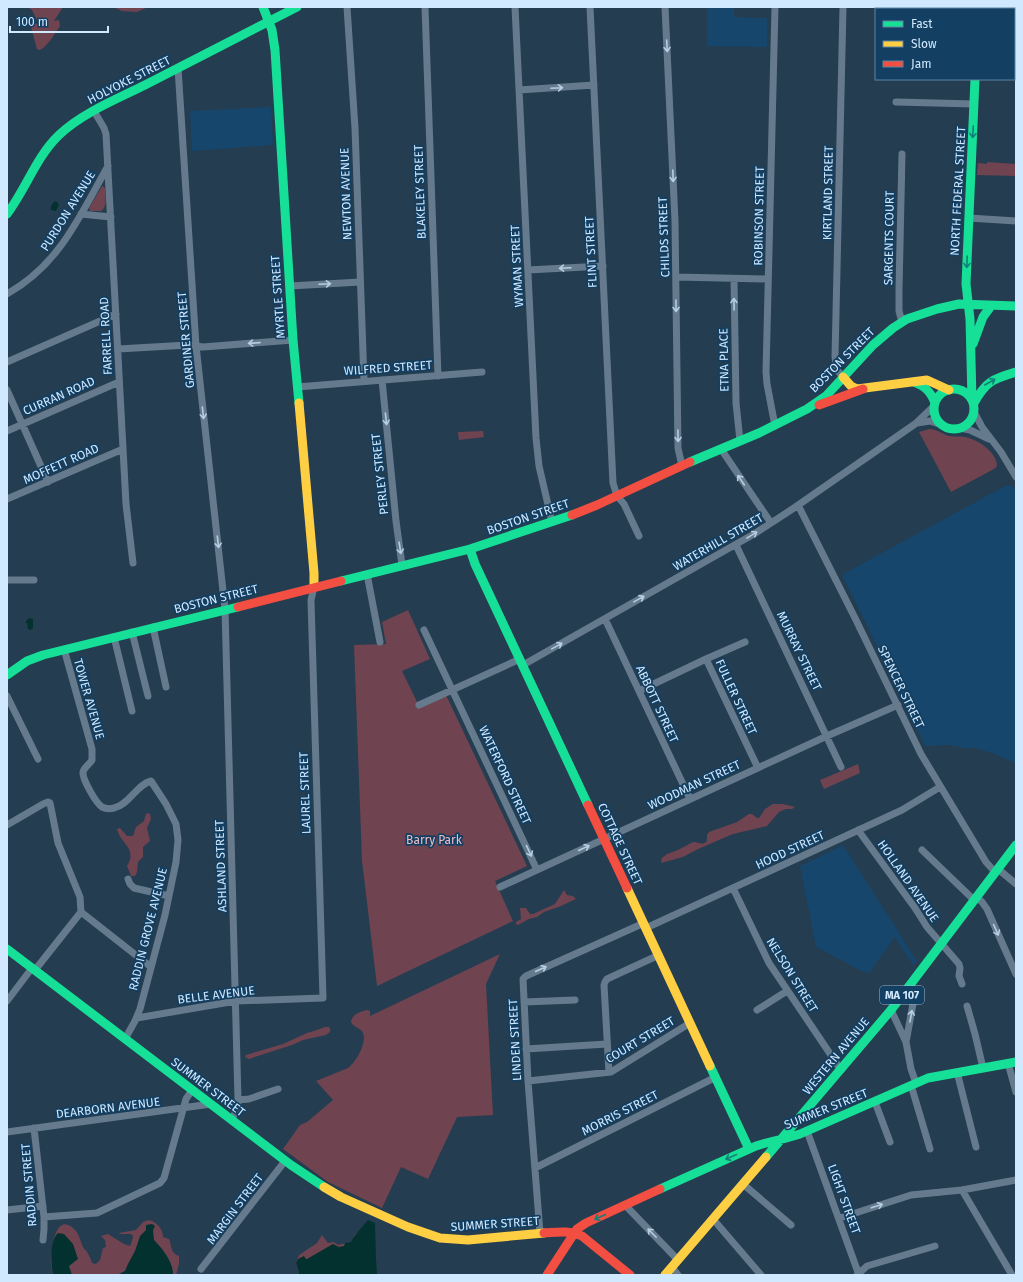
<svg xmlns="http://www.w3.org/2000/svg" width="1023" height="1282" font-family="'Fira Sans',sans-serif">
	<style>
		.built { fill: #17466c }
		.green { fill: #704350 }
		.water { fill: #03312f }
		.lines { fill: none; stroke-linecap: round; stroke-linejoin: round }
		.street { stroke: #657b8d; stroke-width: 7 }
		.fast { stroke: #16e098; stroke-width: 9 }
		.slow { stroke: #ffcf43; stroke-width: 9 }
		.jam { stroke: #f24e42; stroke-width: 9 }
		.oneway { stroke: #b6cee2 }
		.oneway2 { stroke: #147f78 }
		.labels { text-anchor: middle; stroke-width: 3.5; stroke-linejoin: round; paint-order: stroke }
		.shield { fill: #123f62; stroke: #98b6d0; stroke-width: 1 }
		.shield-label { font-size: 11px; font-weight: bold; fill: #d1e9ff }
		.street-label { font-size: 12px; fill: #d1e9ff; stroke: #123f62 }
		.park-label { font-size: 12px; fill: #f1bcc5; stroke: #123f62 }
	</style>
	<rect width="100%" height="100%" fill="#243d50"/>
	<path class="built" d="M707 7H734V17L767 18V47L707 46Z
		M271 107 273 145 192 151 190 111Z
		M1007 485 1014 487 1016 491V763L992 753 972 747 971 749 949 745 925 746 882 656 843 577 845 573Z
		M843 845 917 961 913 965 895 937 869 973 860 970 816 947 800 866Z"/>
	<path class="green" d="M27 7H63L54 21 59 20 60 26C56 32 46 49 39 50L37 49 31 27V23L39 24 32 10Z
		M113 7H148L137 12 122 11Z
		M987 162 1016 164V176L977 175 978 163 987 164Z
		M102 186 105 188C105 196 108 206 101 211H90L89 208Z
		M929 429C937 429 942 434 949 436 954 437 959 436 965 437 977 439 997 452 997 466L994 469 951 492 919 432Z
		M483 431 484 437 459 440 458 432Z
		M408 610 430 659 402 671 419 706 446 695 527 866 495 881 513 921 377 986 362 861 354 645 386 644 382 622Z
		M858 764 860 773 824 789 820 780Z
		M773 804H783L795 807 792 809H786L779 812 767 826 733 834 698 849 683 857 661 863 662 858 667 854 678 850 693 842C698 842 702 846 707 841V835L709 832 737 822 749 814H752L757 818H759L765 809Z
		M148 813 150 814 151 819 147 828 150 841 143 847V857L138 862 137 872 135 876H131L127 866C138 848 120 844 117 829L120 828 127 836H133L136 827 144 821 146 814Z
		M564 890 567 895 573 896 576 899 561 906 544 912 537 917 529 919 518 925 516 924V922L521 919 520 908H526L530 914H533L555 904Z
		M500 954 486 984 493 1115 457 1117 428 1179 401 1167 382 1208 328 1182 283 1149 300 1125 307 1122 333 1100 316 1081 348 1068C356 1062 367 1043 363 1033 360 1027 354 1028 351 1022 352 1014 361 1011 368 1010L370 1011V1018V1016Z
		M325 1027H329L330 1029V1032L326 1035 303 1040 292 1045 249 1059 245 1057 246 1055 283 1044 307 1033 314 1031Z
		M149 1220C157 1222 163 1229 163 1237L169 1239C172 1246 170 1253 179 1256V1264L176 1275H53C52 1269 50 1262 51 1256 52 1246 56 1213 73 1228 79 1233 80 1240 83 1247 84 1249 86 1250 87 1252 89 1255 91 1259 92 1263L96 1264 100 1260 103 1248 106 1247 105 1240 101 1236 108 1234 124 1244 130 1246 132 1241 133 1236 131 1234H120L119 1233 136 1230 143 1222Z
		M363 1228 364 1235 299 1275V1272L296 1263 299 1255 317 1243 322 1235 328 1243 334 1242 338 1245 351 1242 355 1234Z"/>
	<path class="water" d="M56 201 59 204 56 211 51 210C50 207 53 202 56 201Z
		M29 618 33 619V628L31 630 28 629 27 623H26V621Z
		M368 1220 375 1223 376 1259 377 1275H299V1272L296 1263 298 1259 304 1256 306 1259H307L333 1244 339 1247 344 1246 345 1243 351 1242C355 1233 362 1228 368 1220Z
		M152 1224 155 1226 153 1230 154 1240C162 1248 174 1263 173 1275H117L125 1271 128 1264 135 1251 140 1236 146 1230V1225Z
		M58 1233 64 1234 73 1244 78 1259 69 1266 72 1275H53C51 1263 49 1242 58 1233Z"/>
	<g class="lines">
		<path class="street" d="M347 7 355 128 364 381
			M425 7 438 376
			M515 7 536 438 539 466 552 522
			M590 7 613 483 617 496 624 504 639 536
			M665 7 675 221 678 448 682 466
			M775 7 766 372 767 384 775 426
			M178 68 196 346 225 609 238 1100 237 1110 231 1120
			M519 90 594 85
			M896 102 974 104
			M94 111 104 128 106 134 126 504 133 563
			M902 154 899 289V311L902 322
			M81 214 111 217
			M969 218 1016 221
			M528 270 603 266
			M676 277 768 279
			M734 279 736 403 740 441
			M290 286 360 282
			M7 294C60 264 79 217 108 166
			M118 349 188 345 203 347 293 340
			M7 362 116 314
			M843 377 837 370 835 357 843 7
			M382 380 396 521 402 565
			M297 387 482 372
			M7 390 48 482
			M974 412 982 427 1001 452 1016 477
			M917 423 930 421 942 425
			M960 428 970 430 989 439
			M7 431 119 382
			M721 449 771 523
			M7 499 123 449
			M798 505 855 618 921 754 986 862 995 872
			M736 545 841 767
			M367 574 380 642
			M7 580H34
			M605 619 690 799
			M153 627 166 687
			M424 630 537 870
			M132 632 148 696
			M114 637 132 711
			M64 649 92 749V760C90 764 84 767 83 772 82 779 96 803 102 807 106 809 110 809 114 808 129 805 137 784 151 781L166 804 176 824 178 840 176 862 165 915 140 1009 135 1021 125 1039
			M706 659 745 642
			M523 665 754 534 794 508 915 424 935 405
			M639 691 706 659 758 768
			M7 696 38 759
			M419 705 520 659
			M7 825 43 804 48 802 50 803 58 843 80 897 81 912
			M858 830 915 908 927 927 959 964 960 968 959 976 962 984
			M922 850 974 900
			M998 869 1016 884
			M128 879 130 884 134 888 169 896
			M500 887 827 736 898 705
			M733 888 769 963 841 1070
			M976 897 982 902 987 909 1016 974
			M81 912 151 967
			M646 928 902 810 940 787
			M35 970 81 912
			M905 992 913 1004 906 1042
			M7 1001 32 968
			M524 1002 575 1000
			M967 1006 975 1034 983 1068
			M757 1010 787 991
			M891 1010 906 1042 911 1069 916 1083
			M137 1018 236 1001 323 998 311 600 314 587
			M526 1049 607 1044
			M1008 1063 1016 1092
			M609 1072 604 985 605 982 607 979 659 955
			M957 1072 976 1147
			M528 1081 611 1072 690 1023
			M911 1085 930 1149
			M238 1100 249 1099 278 1089
			M875 1102 890 1142
			M34 1128 44 1217V1229L43 1240
			M807 1131 859 1275
			M7 1132 211 1104
			M535 1168 716 1077
			M743 1184 791 1225
			M962 1190 1012 1275
			M625 1205 678 1260
			M7 1210 43 1206
			M44 1217 97 1213 160 1183 164 1178 186 1099 192 1090
			M840 1218 911 1195 962 1190 1016 1180
			M713 1219 761 1275
			M540 1233 528 1081 523 979 526 976 644 923
			M672 1267 678 1275
			M201 1269 285 1161
			M857 1275 867 1266 935 1246"/>
		<path class="fast" d="M263 7 272 30 275 50 293 340 299 403
			M1014 23H1016
			M7 214C26 189 36 157 59 135 82 113 117 99 145 85 196 59 246 33 297 7
			M973 344 983 317 991 306
			M914 382C925 386 931 392 935 403
			M934 409a20 20 0 1 1 40 0a20 20 0 1 1-40 0Z
			M972 400 970 319 966 284 975 79
			M974 403C986 381 993 379 1016 372
			M690 462 759 433 807 409 826 396 873 345 893 328 907 319 937 309 959 304 1016 306
			M470 549 475 564 588 805
			M341 581 470 549 572 515
			M7 675 27 661 43 655 238 607
			M7 949 291 1165 324 1187
			M710 1066 749 1149
			M766 1157 891 1010 1016 845
			M660 1189 756 1146C771 1141 785 1139 800 1134L928 1078 1016 1062"/>
		<path class="slow" d="M909 7 948 9
			M964 9 966 7
			M843 377 851 386 857 389 927 380 949 390
			M299 403 314 573V587
			M627 888 710 1066
			M324 1187 341 1197 408 1227 440 1238 468 1240 544 1233
			M665 1275 766 1157"/>
		<path class="jam" d="M819 405 863 389
			M572 515 597 505 690 462
			M238 607 341 581
			M588 805 627 888
			M544 1233C558 1232 569 1230 582 1236L630 1275
			M547 1275 577 1229 586 1223 660 1189"/>
	</g>
	<defs><path id="oneway-shaft" d="M-6 0H5M1.5-3L5.5 0L1.5 3" fill="none" stroke-width="1.6" stroke-linecap="round" stroke-linejoin="round"/></defs>
	<g class="oneway">
		<use href="#oneway-shaft" transform="translate(667 46) rotate(87)"/>
		<use href="#oneway-shaft" transform="translate(557 88) rotate(-3)"/>
		<use href="#oneway-shaft" transform="translate(673 176) rotate(88)"/>
		<use href="#oneway-shaft" transform="translate(565 268) rotate(177)"/>
		<use href="#oneway-shaft" transform="translate(325 284) rotate(-3)"/>
		<use href="#oneway-shaft" transform="translate(734 304) rotate(-91)"/>
		<use href="#oneway-shaft" transform="translate(676 306) rotate(89)"/>
		<use href="#oneway-shaft" transform="translate(254 343) rotate(176)"/>
		<use href="#oneway-shaft" transform="translate(203 413) rotate(84)"/>
		<use href="#oneway-shaft" transform="translate(386 419) rotate(84)"/>
		<use href="#oneway-shaft" transform="translate(678 436) rotate(89)"/>
		<use href="#oneway-shaft" transform="translate(741 480) rotate(-124)"/>
		<use href="#oneway-shaft" transform="translate(752 535) rotate(-31)"/>
		<use href="#oneway-shaft" transform="translate(218 542) rotate(83)"/>
		<use href="#oneway-shaft" transform="translate(400 548) rotate(81)"/>
		<use href="#oneway-shaft" transform="translate(639 599) rotate(-29)"/>
		<use href="#oneway-shaft" transform="translate(557 646) rotate(-29)"/>
		<use href="#oneway-shaft" transform="translate(584 848) rotate(-25)"/>
		<use href="#oneway-shaft" transform="translate(529 851) rotate(65)"/>
		<use href="#oneway-shaft" transform="translate(996 930) rotate(66)"/>
		<use href="#oneway-shaft" transform="translate(541 969) rotate(-24)"/>
		<use href="#oneway-shaft" transform="translate(911 1016) rotate(-80)"/>
		<use href="#oneway-shaft" transform="translate(877 1206) rotate(-18)"/>
		<use href="#oneway-shaft" transform="translate(652 1233) rotate(-135)"/>
	</g>
	<g class="oneway2">
		<use href="#oneway-shaft" transform="translate(973 132) rotate(93)"/>
		<use href="#oneway-shaft" transform="translate(967 262) rotate(92)"/>
		<use href="#oneway-shaft" transform="translate(990 382) rotate(-30)"/>
		<use href="#oneway-shaft" transform="translate(731 1157) rotate(156)"/>
		<use href="#oneway-shaft" transform="translate(600 1217) rotate(156)"/>
	</g>
	<g class="labels">
		<rect class="shield" x="880" y="986" width="44" height="18" rx="3"/>
		<g class="shield-label">
			<text x="902" y="999">MA 107</text>
		</g>
		<g class="street-label">
			<text transform="translate(129 80) rotate(-27)" y="4">HOLYOKE STREET</text>
			<text transform="translate(958 191) rotate(-87)" y="4">NORTH FEDERAL STREET</text>
			<text transform="translate(420 192) rotate(-92)" y="4">BLAKELEY STREET</text>
			<text transform="translate(828 193) rotate(-89)" y="4">KIRTLAND STREET</text>
			<text transform="translate(346 194) rotate(-92)" y="4">NEWTON AVENUE</text>
			<text transform="translate(68 211) rotate(-58)" y="4">PURDON AVENUE</text>
			<text transform="translate(759 216) rotate(-89)" y="4">ROBINSON STREET</text>
			<text transform="translate(664 237) rotate(-92)" y="4">CHILDS STREET</text>
			<text transform="translate(889 238) rotate(-89)" y="4">SARGENTS COURT</text>
			<text transform="translate(591 252) rotate(-93)" y="4">FLINT STREET</text>
			<text transform="translate(517 266) rotate(-93)" y="4">WYMAN STREET</text>
			<text transform="translate(278 297) rotate(-94)" y="4">MYRTLE STREET</text>
			<text transform="translate(106 336) rotate(-93)" y="4">FARRELL ROAD</text>
			<text transform="translate(186 340) rotate(-95)" y="4">GARDINER STREET</text>
			<text transform="translate(724 360) rotate(-91)" y="4">ETNA PLACE</text>
			<text transform="translate(842 360) rotate(-45)" y="4">BOSTON STREET</text>
			<text transform="translate(388 368) rotate(-4)" y="4">WILFRED STREET</text>
			<text transform="translate(59 396) rotate(-24)" y="4">CURRAN ROAD</text>
			<text transform="translate(61 464) rotate(-24)" y="4">MOFFETT ROAD</text>
			<text transform="translate(380 474) rotate(-96)" y="4">PERLEY STREET</text>
			<text transform="translate(528 517) rotate(-19)" y="4">BOSTON STREET</text>
			<text transform="translate(718 542) rotate(-30)" y="4">WATERHILL STREET</text>
			<text transform="translate(216 599) rotate(-14)" y="4">BOSTON STREET</text>
			<text transform="translate(799 651) rotate(64)" y="4">MURRAY STREET</text>
			<text transform="translate(901 687) rotate(64)" y="4">SPENCER STREET</text>
			<text transform="translate(736 697) rotate(65)" y="4">FULLER STREET</text>
			<text transform="translate(89 699) rotate(74)" y="4">TOWER AVENUE</text>
			<text transform="translate(657 704) rotate(65)" y="4">ABBOTT STREET</text>
			<text transform="translate(505 775) rotate(65)" y="4">WATERFORD STREET</text>
			<text transform="translate(694 785) rotate(-25)" y="4">WOODMAN STREET</text>
			<text transform="translate(305 793) rotate(-92)" y="4">LAUREL STREET</text>
			<text transform="translate(620 844) rotate(65)" y="4">COTTAGE STREET</text>
			<text transform="translate(790 850) rotate(-25)" y="4">HOOD STREET</text>
			<text transform="translate(221 866) rotate(-92)" y="4">ASHLAND STREET</text>
			<text transform="translate(908 881) rotate(55)" y="4">HOLLAND AVENUE</text>
			<text transform="translate(148 929) rotate(-76)" y="4">RADDIN GROVE AVENUE</text>
			<text transform="translate(792 975) rotate(58)" y="4">NELSON STREET</text>
			<text transform="translate(216 995) rotate(-7)" y="4">BELLE AVENUE</text>
			<text transform="translate(515 1040) rotate(-93)" y="4">LINDEN STREET</text>
			<text transform="translate(640 1040) rotate(-31)" y="4">COURT STREET</text>
			<text transform="translate(836 1056) rotate(-50)" y="4">WESTERN AVENUE</text>
			<text transform="translate(208 1087) rotate(37)" y="4">SUMMER STREET</text>
			<text transform="translate(108 1108) rotate(-7)" y="4">DEARBORN AVENUE</text>
			<text transform="translate(826 1109) rotate(-22)" y="4">SUMMER STREET</text>
			<text transform="translate(620 1113) rotate(-27)" y="4">MORRIS STREET</text>
			<text transform="translate(29 1185) rotate(-95)" y="4">RADDIN STREET</text>
			<text transform="translate(844 1199) rotate(70)" y="4">LIGHT STREET</text>
			<text transform="translate(235 1209) rotate(-53)" y="4">MARGIN STREET</text>
			<text transform="translate(495 1224) rotate(-4)" y="4">SUMMER STREET</text>
		</g>
		<g class="park-label">
			<text x="434" y="844">Barry Park</text>
		</g>
	</g>
	<rect width="1023" height="1282" fill="none" stroke="#d1e9ff" stroke-width="16"/>
	<rect x="875" y="8" width="140" height="72" fill="#123f62" stroke="#5e83a1"/>
	<rect x="883" y="21" width="20" height="6" fill="#16e098" stroke="#5e83a1"/>
	<text x="911" y="28" font-size="12" fill="#d1e9ff">Fast</text>
	<rect x="883" y="41" width="20" height="6" fill="#ffcf43" stroke="#5e83a1"/>
	<text x="911" y="48" font-size="12" fill="#d1e9ff">Slow</text>
	<rect x="883" y="61" width="20" height="6" fill="#f24e42" stroke="#5e83a1"/>
	<text x="911" y="68" font-size="12" fill="#d1e9ff">Jam</text>
	<path d="M10 26v6h98v-6" fill="none" stroke="#d1e9ff" stroke-width="2"/>
	<text x="16" y="26" font-size="12" fill="#d1e9ff" stroke="#123f62" stroke-width="3" paint-order="stroke">100 m</text>
</svg>
